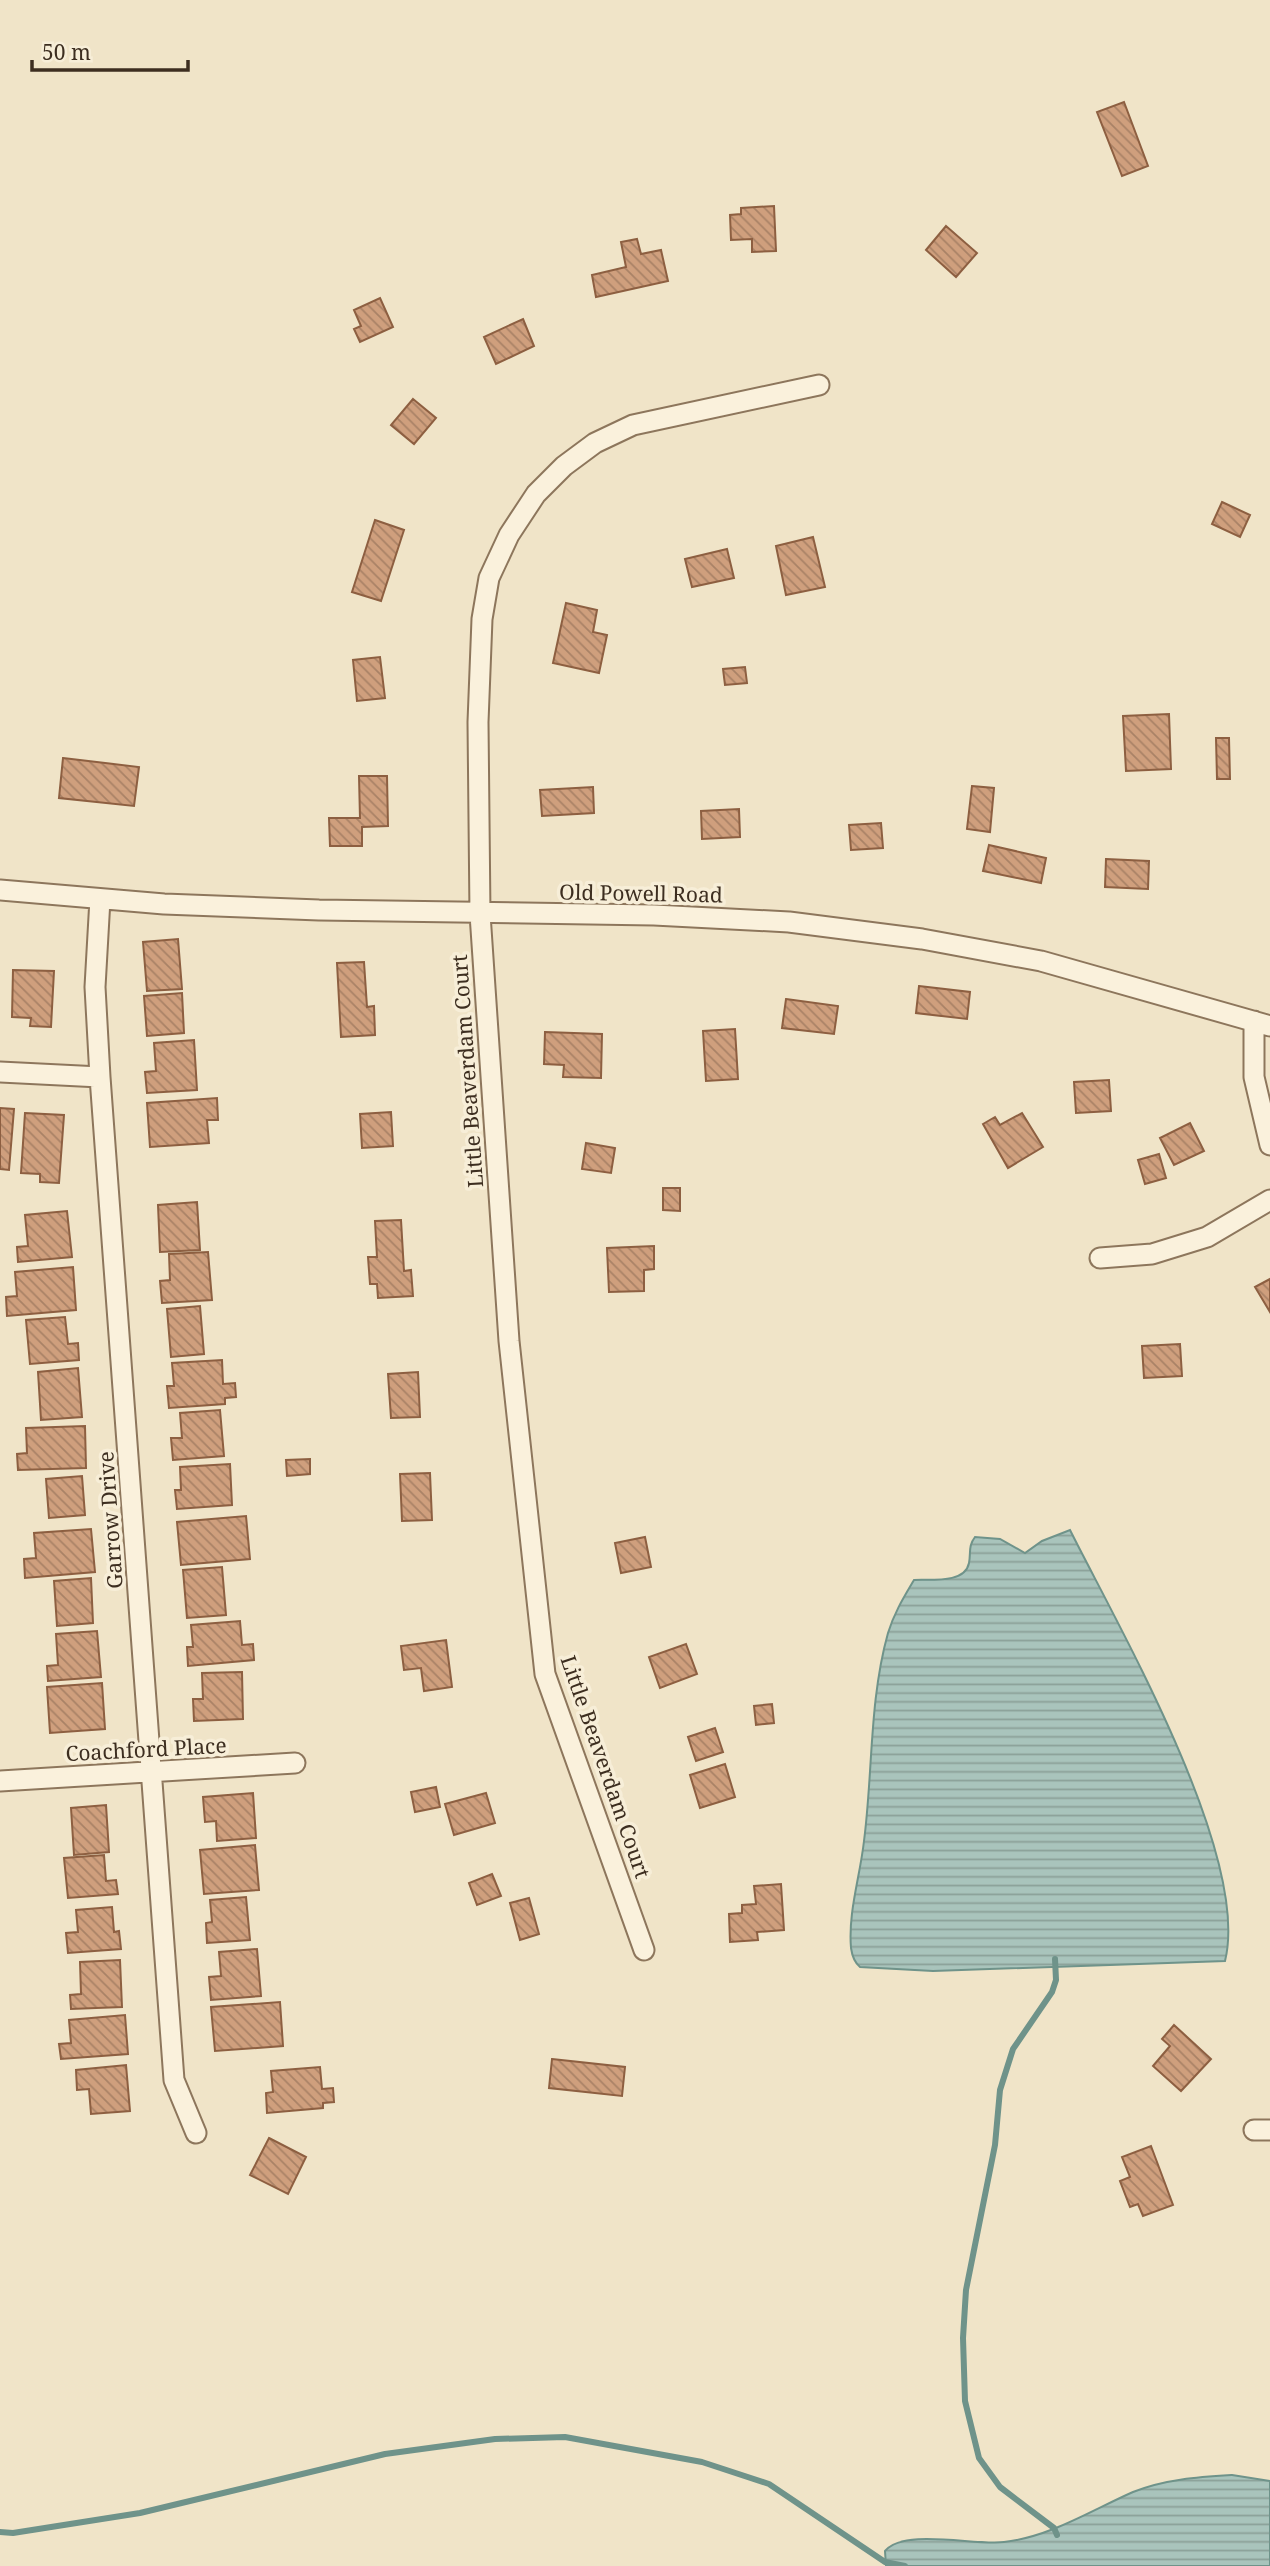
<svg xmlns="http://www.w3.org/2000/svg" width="1270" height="2566" font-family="'Noto Serif',serif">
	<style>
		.water { fill: url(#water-rules); stroke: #6f938a; stroke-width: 2 }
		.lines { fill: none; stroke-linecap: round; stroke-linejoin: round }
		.stream { stroke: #6f938a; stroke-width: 6 }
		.building { fill: url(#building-back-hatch); stroke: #8d5f41; stroke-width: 2 }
		.minor-casing { stroke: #8d765c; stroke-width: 23 }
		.minor { stroke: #faf1dc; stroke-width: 19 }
		.labels { text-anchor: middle; stroke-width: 7; stroke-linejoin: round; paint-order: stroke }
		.street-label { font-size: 21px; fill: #3d2e20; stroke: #f7eed8 }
	</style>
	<defs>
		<pattern id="water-rules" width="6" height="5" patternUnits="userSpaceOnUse" patternTransform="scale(1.75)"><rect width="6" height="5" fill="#a9c4bc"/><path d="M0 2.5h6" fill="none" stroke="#8ba098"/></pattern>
		<pattern id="building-back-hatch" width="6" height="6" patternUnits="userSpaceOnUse" patternTransform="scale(1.75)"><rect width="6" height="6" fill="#cf9f7d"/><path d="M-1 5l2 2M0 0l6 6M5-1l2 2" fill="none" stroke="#a98266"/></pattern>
	</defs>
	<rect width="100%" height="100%" fill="#f0e4c8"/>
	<path class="water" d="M1070 1530C1119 1628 1251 1856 1225 1961L933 1971 860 1967C854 1962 852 1955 851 1948 848 1912 860 1877 864 1841 873 1772 869 1701 888 1633 894 1613 904 1597 914 1580 930 1579 965 1584 969 1563 971 1553 968 1546 975 1537L1000 1539 1025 1553 1042 1541Z
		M1232 2475 1270 2481V2566H886L885 2551C904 2528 976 2546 1004 2542 1050 2537 1092 2510 1133 2492 1165 2479 1199 2477 1232 2475Z"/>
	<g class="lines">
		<path class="stream" d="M1055 1959 1056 1980 1052 1992 1013 2049 1000 2090 995 2145 966 2290 963 2338 965 2401 979 2458 1000 2487 1054 2528 1057 2535
			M0 2532 13 2533 140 2513 385 2454 495 2439 565 2437 702 2462 769 2484 885 2562 905 2566"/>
	</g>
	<path class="building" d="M1124 102 1148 166 1122 176 1097 112Z
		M774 206 776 251 752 252V239L731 240 730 215 741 214V208Z
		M946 226 977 253 956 277 926 250Z
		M637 239 641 254 661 250 668 281 596 297 592 275 626 267 621 242Z
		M380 298 393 327 360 342 354 329 361 326 354 310Z
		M523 319 534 346 496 364 484 337Z
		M413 399 436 418 414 444 391 425Z
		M1222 502 1250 515 1240 537 1212 524Z
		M375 520 404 530 381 601 352 592Z
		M813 537 825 587 786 595 776 546Z
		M727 549 734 578 692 587 685 559Z
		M566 603 597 610 593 632 607 635 599 673 553 663Z
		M380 657 385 698 357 701 353 660Z
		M745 667 747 683 725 685 723 669Z
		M1169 714 1171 769 1126 771 1123 716Z
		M1216 738H1229L1230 779H1217Z
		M63 758 139 767 134 806 59 798Z
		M359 776H387L388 826 362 827V846H330L329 818H360Z
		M972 786 994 788 990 832 967 829Z
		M593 787 594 813 542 816 540 790Z
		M739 809 740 837 702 839 701 811Z
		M881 823 883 848 851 850 849 825Z
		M989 845 1046 858 1041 883 983 871Z
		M1106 859 1149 861 1148 889 1105 887Z
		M178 939 182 989 147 991 143 942Z
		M364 962 367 1007 374 1006 375 1035 341 1037 337 963Z
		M13 970 54 971 51 1027 30 1026 31 1018 12 1017Z
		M919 986 970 992 967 1019 916 1013Z
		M182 993 184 1033 147 1036 144 996Z
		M786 999 838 1006 834 1034 782 1028Z
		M735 1029 738 1079 706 1081 703 1031Z
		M545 1032 602 1034 601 1078 563 1077 564 1065 544 1064Z
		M194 1040 197 1090 147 1093 145 1072 156 1071 154 1043Z
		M1109 1080 1111 1111 1076 1113 1074 1082Z
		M217 1098 218 1120H207L209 1143 150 1147 147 1103Z
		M0 1108 14 1109 9 1170 0 1169Z
		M391 1112 393 1146 362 1148 360 1114Z
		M25 1113 64 1115 59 1183 40 1182V1174L21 1173Z
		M1022 1113 1043 1147 1008 1168 983 1124 995 1117 1000 1125Z
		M1190 1123 1204 1151 1174 1165 1160 1138Z
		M586 1143 615 1148 611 1173 582 1169Z
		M1159 1154 1166 1178 1145 1184 1138 1160Z
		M663 1188H680V1211L663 1210Z
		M197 1202 200 1250 160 1252 158 1205Z
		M67 1211 72 1257 18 1262 17 1247 28 1246 25 1215Z
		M401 1220 404 1271 411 1270 413 1296 378 1298 377 1284H370L368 1257H377L375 1221Z
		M654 1246V1269L644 1270V1291L609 1292 607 1248Z
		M208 1252 212 1300 162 1303 160 1281 170 1280 169 1254Z
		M73 1267 76 1310 7 1316 6 1297 17 1296 15 1272Z
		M1270 1279V1312L1255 1287Z
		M200 1306 204 1354 171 1357 167 1309Z
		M65 1317 68 1344 78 1343 79 1360 30 1364 26 1320Z
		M1180 1344 1182 1376 1144 1378 1142 1346Z
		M222 1360 223 1384 235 1383 236 1397 225 1398V1404L169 1408 167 1386H174L172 1363Z
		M78 1368 82 1417 41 1420 38 1372Z
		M418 1372 420 1417 391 1418 388 1374Z
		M220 1410 224 1456 173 1460 171 1438H182L180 1413Z
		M85 1426 86 1468 18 1470 17 1454 27 1453 26 1428Z
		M310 1459V1474L287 1476 286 1460Z
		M230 1464 232 1505 177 1509 175 1490H181L180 1467Z
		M430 1473 432 1520 402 1521 400 1474Z
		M82 1476 85 1515 49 1518 46 1479Z
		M246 1516 250 1559 181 1565 177 1522Z
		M91 1529 95 1572 25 1578 24 1559 36 1558 34 1533Z
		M645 1537 651 1567 621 1573 615 1543Z
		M222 1567 226 1615 187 1618 183 1570Z
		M91 1578 93 1623 57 1626 54 1581Z
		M240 1621 242 1645 253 1644 254 1660 188 1666 187 1647H193L191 1625Z
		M97 1631 101 1677 48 1681 47 1666 58 1665 56 1634Z
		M446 1640 452 1687 424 1691 421 1668 404 1670 401 1646Z
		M686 1644 697 1674 660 1688 649 1657Z
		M242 1672 243 1719 194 1721 193 1699H203L202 1673Z
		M102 1683 105 1729 50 1733 47 1687Z
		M772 1704 774 1723 756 1725 754 1706Z
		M715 1728 723 1752 696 1761 688 1737Z
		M725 1764 735 1797 700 1808 690 1775Z
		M436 1787 440 1807 415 1812 411 1792Z
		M253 1793 256 1838 217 1841 216 1821 205 1822 203 1797Z
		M486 1793 495 1823 454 1835 445 1804Z
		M106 1805 109 1852 74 1855 71 1808Z
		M255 1845 259 1890 204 1894 200 1850Z
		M104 1855 106 1881 116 1880 118 1894 68 1898 64 1858Z
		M492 1874 501 1896 477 1905 469 1883Z
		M781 1884 784 1930 757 1932 758 1940 730 1942 729 1914 742 1913V1905L756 1904 754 1886Z
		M246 1897 250 1940 207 1943 206 1923 212 1922 210 1900Z
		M529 1898 539 1934 520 1940 510 1903Z
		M112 1907 114 1932 119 1931 121 1949 68 1953 66 1933 78 1932 76 1910Z
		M257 1949 261 1996 211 2000 209 1977 221 1976 219 1952Z
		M120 1960 122 2007 71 2009 70 1995 81 1994 80 1962Z
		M280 2002 283 2046 215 2051 211 2007Z
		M125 2015 128 2054 61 2059 59 2044 71 2043 69 2020Z
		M1174 2025 1211 2059 1181 2091 1153 2066 1170 2046 1162 2039Z
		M552 2059 625 2067 622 2096 549 2088Z
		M126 2065 130 2111 91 2114 89 2089 77 2090 76 2070Z
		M320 2067 322 2089 333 2088 334 2102 323 2103V2108L267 2113 266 2093 273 2092 271 2071Z
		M269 2138 306 2157 288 2194 250 2175Z
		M1151 2146 1173 2205 1143 2216 1138 2204 1130 2207 1120 2181 1130 2177 1122 2157Z"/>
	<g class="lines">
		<defs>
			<path id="minor" d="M0 890 164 904 319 910 654 915 789 922 922 939 1041 961 1270 1026
				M100 899 95 987 100 1077 174 2080 196 2133
				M1254 1021V1077L1270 1145
				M0 1072 100 1077
				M1100 1258 1152 1254 1207 1237 1270 1200
				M0 1781 295 1763
				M644 1950 545 1674 509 1341 480 914 478 722 482 619 489 578 509 535 536 494 564 466 595 443 633 425 819 385
				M1254 2130H1270"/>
		</defs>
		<use href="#minor" class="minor-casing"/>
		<use href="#minor" class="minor"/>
	</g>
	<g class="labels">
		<g class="street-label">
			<text transform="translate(641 894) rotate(1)" y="7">Old Powell Road</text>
			<text transform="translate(468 1071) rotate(-94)" y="7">Little Beaverdam Court</text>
			<text transform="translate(111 1520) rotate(-94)" y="7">Garrow Drive</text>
			<text transform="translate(146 1750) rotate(-3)" y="7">Coachford Place</text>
			<text transform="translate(605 1767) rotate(71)" y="7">Little Beaverdam Court</text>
		</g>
	</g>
	<path d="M32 60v10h156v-10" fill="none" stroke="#3d2e20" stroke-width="3.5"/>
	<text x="42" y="60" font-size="21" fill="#3d2e20" stroke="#f7eed8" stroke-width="5" paint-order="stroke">50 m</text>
</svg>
